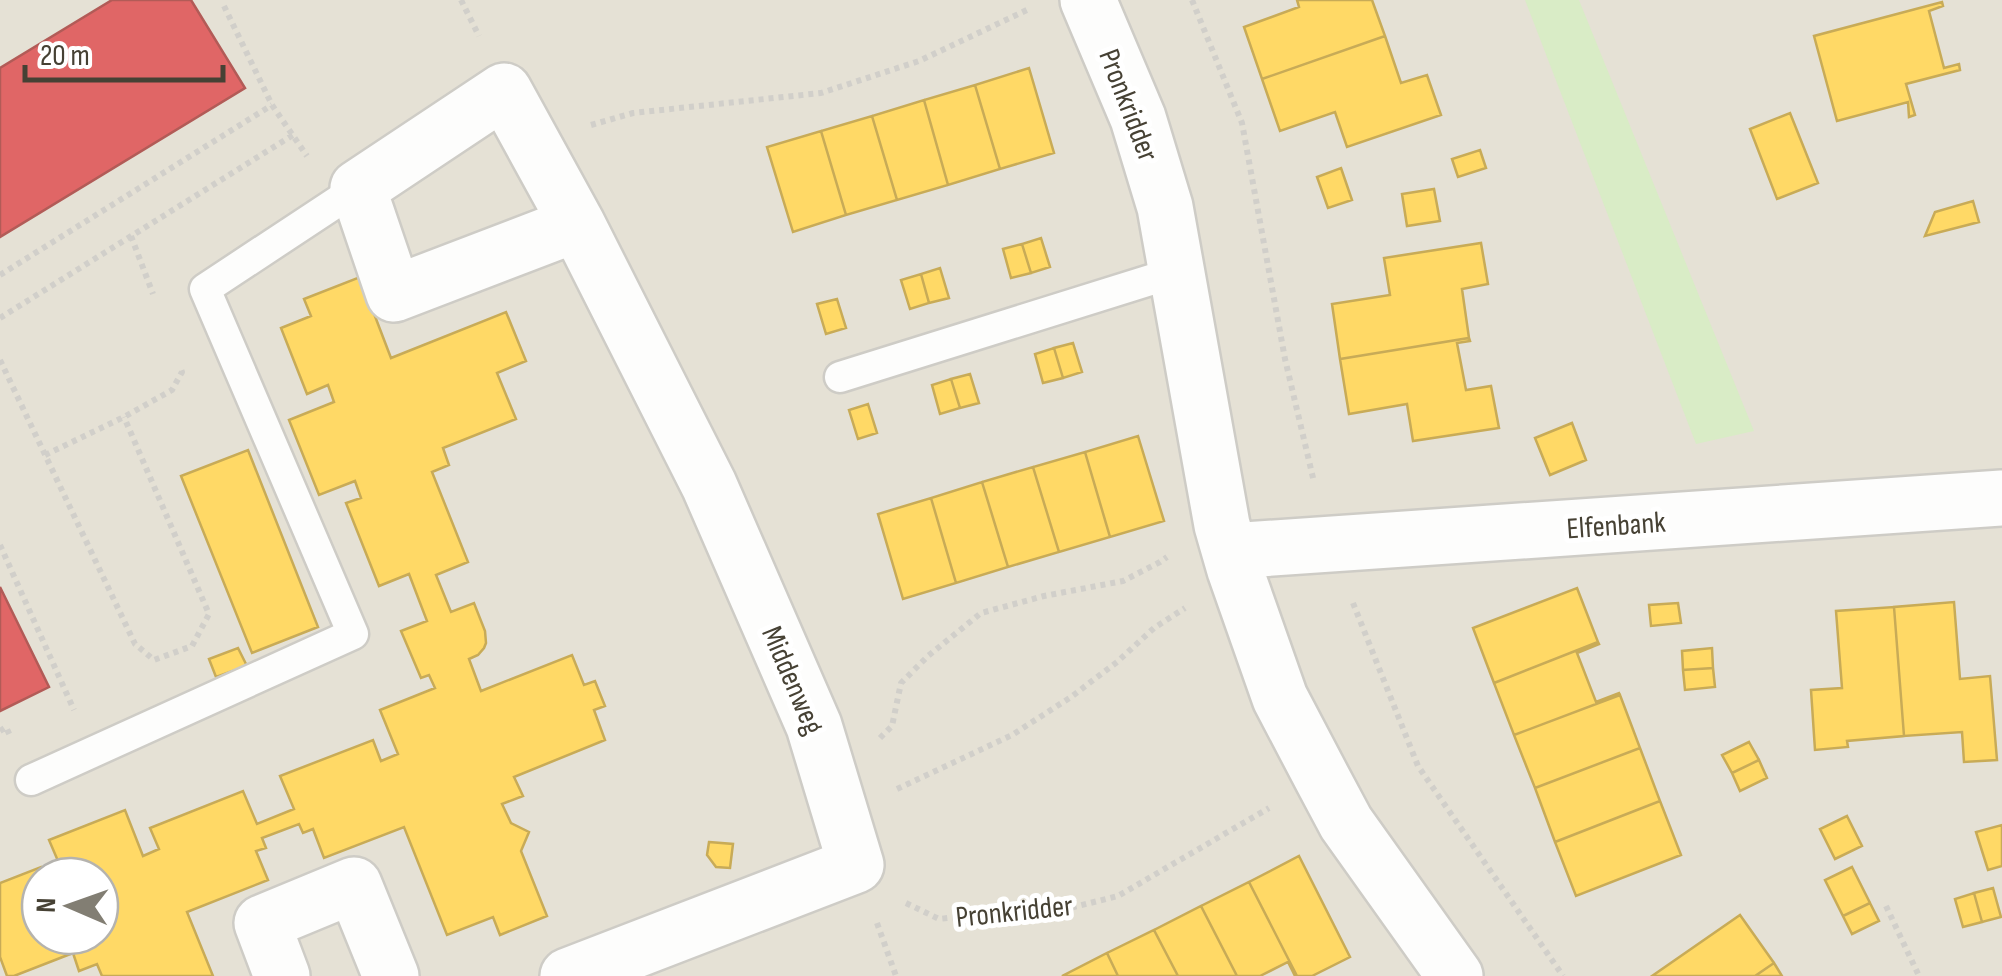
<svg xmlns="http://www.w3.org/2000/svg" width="2002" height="976" font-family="'Sofia Sans Condensed',sans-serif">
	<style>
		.residential { fill: #e5e1d5; fill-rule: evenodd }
		.green { fill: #d9ecc6 }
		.homes { fill: #ffd966; stroke: #c8ab57; stroke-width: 2.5 }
		.shops { fill: #e06666; stroke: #b25b57; stroke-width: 2.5 }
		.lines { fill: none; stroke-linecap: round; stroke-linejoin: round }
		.service-casing { stroke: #ceccc6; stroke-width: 35 }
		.minor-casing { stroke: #ceccc6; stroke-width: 60 }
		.path { stroke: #d1cfca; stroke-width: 6; stroke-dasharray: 5 5; stroke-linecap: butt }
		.service { stroke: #fdfdfc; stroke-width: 30 }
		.minor { stroke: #fdfdfc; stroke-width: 55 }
		.labels { text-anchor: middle; stroke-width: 10; stroke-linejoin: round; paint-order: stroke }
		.street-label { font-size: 30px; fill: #464134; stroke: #fff }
	</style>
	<rect width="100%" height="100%" fill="#f0efe8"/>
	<path class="residential" d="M0 0H2002V976H0ZM40 876H100V936H40Z"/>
	<path class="green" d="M1525 0H1579L1754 431 1696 444Z"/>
	<path class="homes" d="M1297 0H1372L1385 36 1262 79 1244 27 1299 7Z
		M1942 2 1943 6 1929 11 1944 68 1959 64 1960 70 1906 84 1915 115 1909 117 1908 102 1837 121 1814 36Z
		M1385 36 1401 83 1427 75 1441 115 1347 147 1335 112 1280 131 1262 79Z
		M1029 68 1054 153 1000 169 975 85Z
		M975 85 1000 169 948 185 924 100Z
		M924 100 948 185 897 200 872 116Z
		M1790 113 1818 183 1777 199 1750 129Z
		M872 116 897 200 846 215 821 131Z
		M821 131 846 215 793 232 767 147Z
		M1480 150 1486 168 1458 177 1452 159Z
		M1341 168 1352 200 1328 208 1317 177Z
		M1434 189 1440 221 1407 226 1402 194Z
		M1973 201 1979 222 1925 236 1935 212Z
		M1041 238 1050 267 1031 273 1022 244Z
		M1481 243 1488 284 1462 289 1469 338 1340 359 1332 304 1390 295 1384 258Z
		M1022 244 1031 273 1011 278 1003 249Z
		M940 268 949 298 929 303 921 274Z
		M921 274 929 303 910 309 901 280Z
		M360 277 391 358 506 312 526 361 497 373 516 419 443 448 449 465 432 472 468 562 436 575 451 612 474 603 485 631 486 643 484 648 478 655 469 659 481 691 572 655 584 685 595 681 605 706 594 710 605 740 514 777 523 796 502 804 511 823 529 832 521 851 547 916 500 935 493 917 447 935 404 827 324 858 313 829 303 833 299 824 262 838 266 848 256 851 268 880 187 912 213 976H102L97 964 79 971 73 953 14 976H7L0 957V883L41 867 45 876H40V936H100V876H61L64 875 49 840 125 810 143 856 159 849 150 828 243 791 257 824 294 809 280 776 373 740 381 761 398 754 380 710 435 688 429 675 421 678 401 631 427 621 409 574 379 586 346 503 361 498 355 481 319 495 289 420 334 402 328 385 307 394 281 328 311 316 304 299Z
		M837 299 846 328 826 334 817 304Z
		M1469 338 1470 341 1457 343 1466 390 1491 386 1499 428 1413 441 1407 404 1349 414 1340 359Z
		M1073 343 1082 372 1063 378 1054 348Z
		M1054 348 1063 378 1043 383 1035 354Z
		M970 374 979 403 960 408 951 379Z
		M951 379 960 408 940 414 932 385Z
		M868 404 877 433 858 439 849 410Z
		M1572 423 1586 460 1550 475 1535 438Z
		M1138 436 1164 521 1110 537 1085 452Z
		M248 450 318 627 252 653 181 476Z
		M1085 452 1110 537 1059 552 1033 467Z
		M1033 467 1059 552 1008 567 982 482Z
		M982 482 1008 567 956 583 931 498Z
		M931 498 956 583 903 599 878 514Z
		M1577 588 1598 642 1494 683 1473 628Z
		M1954 602 1960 679 1990 676 1997 760 1964 762 1962 732 1904 736 1894 607Z
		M1678 603 1681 623 1651 626 1649 605Z
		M1894 607 1904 736 1847 741 1848 747 1815 750 1811 690 1842 688 1836 611Z
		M1598 642 1599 644 1577 653 1596 702 1619 693 1620 695 1514 735 1494 683Z
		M238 648 247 666 216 677 209 659Z
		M1712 648 1713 668 1683 670 1682 651Z
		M1713 668 1715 687 1685 690 1683 670Z
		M1620 695 1640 748 1535 788 1514 735Z
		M1749 742 1759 760 1732 773 1722 755Z
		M1640 748 1660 801 1555 842 1535 788Z
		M1759 760 1767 778 1740 791 1732 773Z
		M1660 801 1681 855 1576 896 1555 842Z
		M1847 816 1862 846 1835 859 1820 829Z
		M2002 825V866L1988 870 1976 832Z
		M709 842 733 844 730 868 716 867 707 855Z
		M1299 856 1350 957 1312 976H1297L1249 882Z
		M1852 867 1870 903 1843 916 1825 880Z
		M1249 882 1297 976H1295L1288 962 1260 976H1237L1201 906Z
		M1993 888 2001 917 1982 922 1974 893Z
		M1974 893 1982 922 1963 927 1955 899Z
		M1870 903 1879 921 1852 934 1843 916Z
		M1201 906 1237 976H1178L1154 930Z
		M1740 915 1774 963 1755 976H1652Z
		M1154 930 1178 976H1118L1107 953Z
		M1107 953 1118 976H1062Z
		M1774 963 1782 976H1755Z"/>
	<path class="shops" d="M112 0H191L245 88 0 237V68Z
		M0 587 49 687 0 711Z"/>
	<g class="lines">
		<defs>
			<path id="service" d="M840 377 1176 272
				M31 780 353 634 205 289 358 188"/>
			<path id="minor" d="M1088 0 1138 118 1165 207 1222 525 1235 570 1280 698 1322 778 1346 823 1455 976
				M1230 551 2002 498
				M282 976 262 923 354 885 391 976
				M568 976 856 865 814 726 709 485 577 224 504 91 358 188 394 294 577 224"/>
		</defs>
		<use href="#service" class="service-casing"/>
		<use href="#minor" class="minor-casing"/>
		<path class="path" d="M461 0 479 36
			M1192 0 1242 123 1285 359 1314 482
			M224 6 272 105 307 156
			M591 125 633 113 821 93 919 61 1029 9
			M131 236 153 294
			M0 275 272 105
			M0 318 293 135
			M0 360 135 644 154 660 192 646 209 614 124 417
			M45 455 124 417 172 390 182 372 180 367
			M0 545 74 710
			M1353 603 1418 766 1563 976
			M0 731 6 727 11 738
			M880 738 892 726 901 683 928 656 981 613 1044 596 1123 581 1160 562 1167 557
			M897 789 1012 735 1071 697 1117 662 1154 628 1185 608
			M906 903 939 919 994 913 1062 910 1118 896 1269 808
			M1886 906 1919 976
			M877 923 896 976"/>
		<use href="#service" class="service"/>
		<use href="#minor" class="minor"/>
	</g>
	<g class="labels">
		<g class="street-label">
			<text transform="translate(1129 105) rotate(69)" y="10">Pronkridder</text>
			<text transform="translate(1616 525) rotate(-4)" y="10">Elfenbank</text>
			<text transform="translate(793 680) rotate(67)" y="10">Middenweg</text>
			<text transform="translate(1014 911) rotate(-6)" y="10">Pronkridder</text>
		</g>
	</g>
	<g transform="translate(70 906) rotate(272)"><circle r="48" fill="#ffffff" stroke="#b5b3ae" stroke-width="2.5"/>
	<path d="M0-8L18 38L0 25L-18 38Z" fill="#827e73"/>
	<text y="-15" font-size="28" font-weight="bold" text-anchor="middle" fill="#464134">N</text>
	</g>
	<path d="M25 65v15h198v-15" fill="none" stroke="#464134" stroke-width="5"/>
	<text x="40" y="65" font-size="30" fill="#464134" stroke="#ffffff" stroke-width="8" paint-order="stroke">20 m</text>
</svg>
